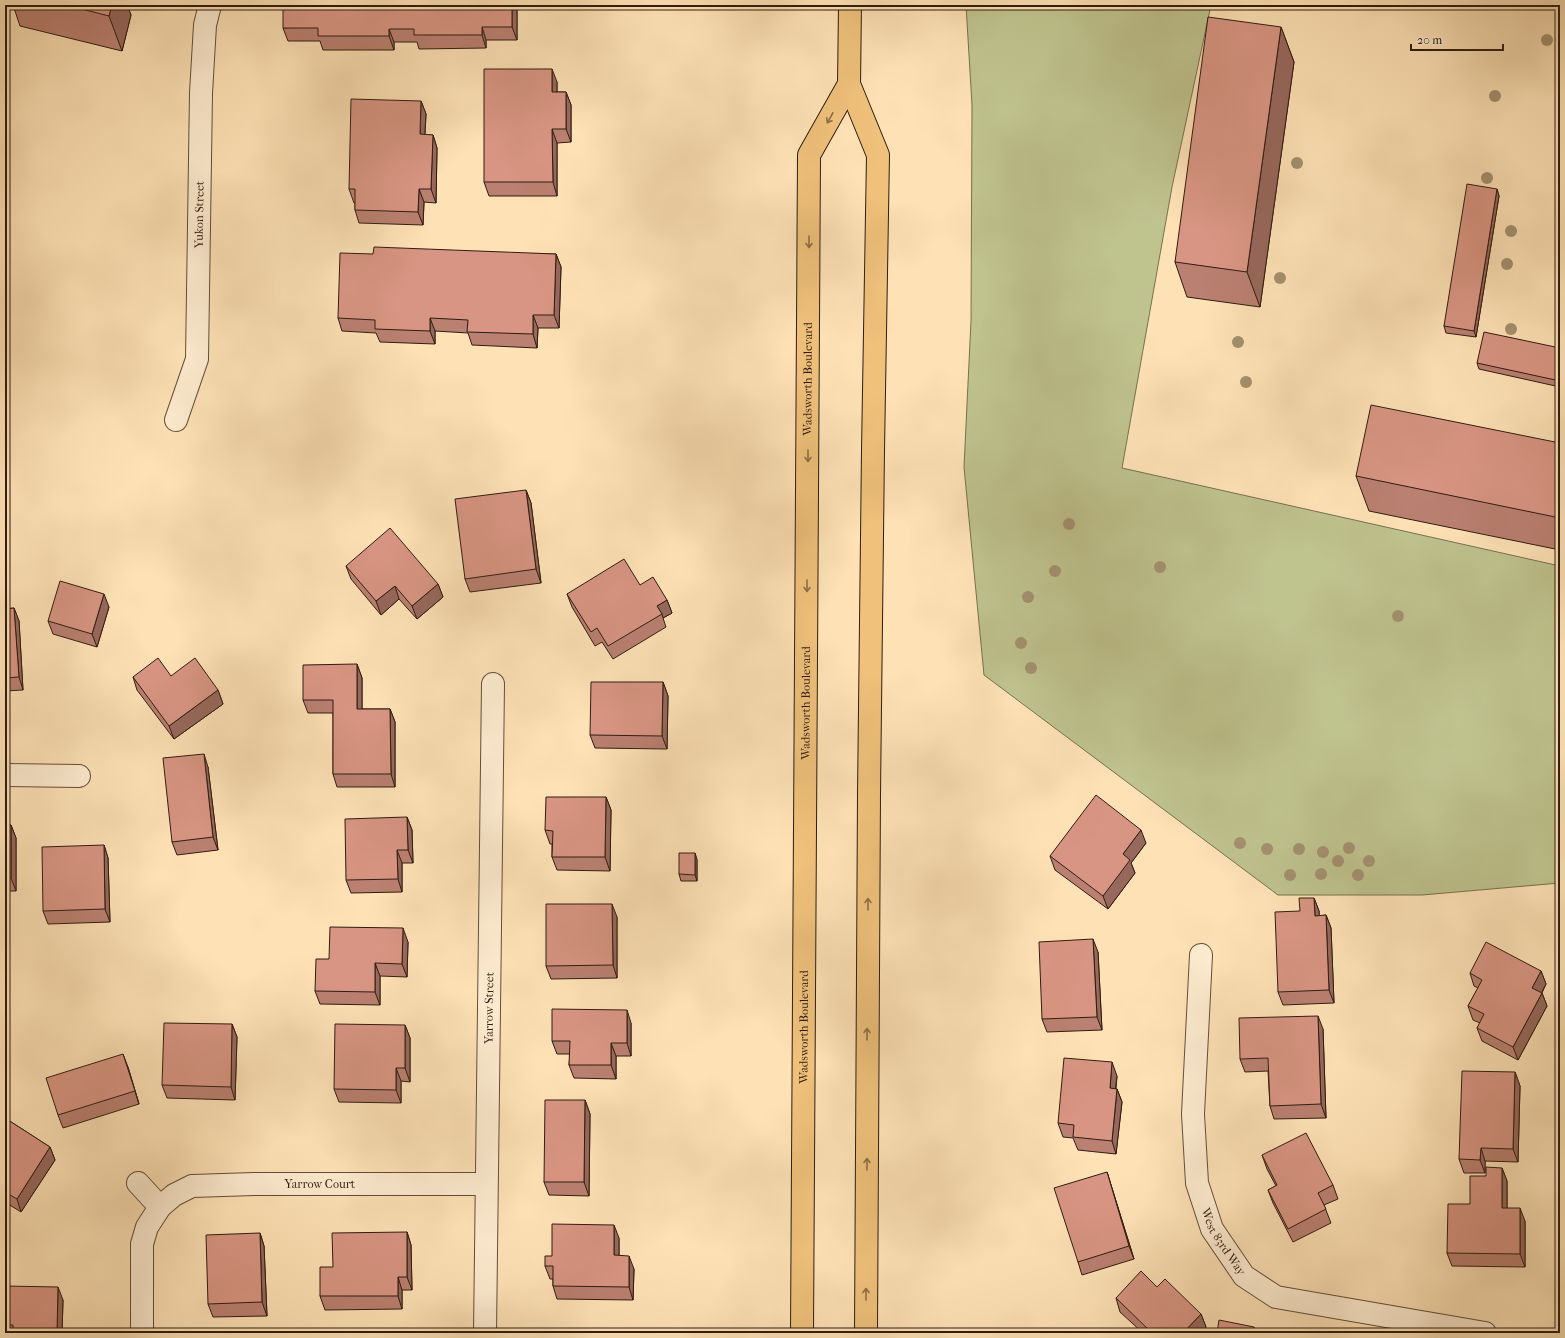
<svg xmlns="http://www.w3.org/2000/svg" width="1565" height="1338" font-family="'IM FELL French Canon',serif">
	<style>
		.green { fill: #bfc38e; stroke: #777050 }
		.lines { fill: none; stroke-linecap: round; stroke-linejoin: round }
		.minor-casing { stroke: #634e3a; stroke-width: 24 }
		.major-casing { stroke: #2f1c11; stroke-width: 24 }
		.minor { stroke: #feecd0; stroke-width: 22 }
		.major { stroke: #efc17b; stroke-width: 22 }
		.tree { fill: #a49170 }
		.wall { fill: #ba8071; stroke: #2f1c11 }
		.shaded-wall { fill: #97685c; stroke: #2f1c11 }
		.building { fill: #d89583; stroke: #2f1c11 }
		.oneway { stroke: #8f6e46 }
		.labels { text-anchor: middle; stroke-width: 3; stroke-linejoin: round; paint-order: stroke }
		.street-label { font-size: 12px; fill: #2f1c11; stroke: #feecd0 }
	</style>
	<rect width="100%" height="100%" fill="#fee2b6"/>
	<filter id="stains"><feTurbulence type="fractalNoise" baseFrequency=".005" numOctaves="4"/><feColorMatrix values="0 0 0 0 .2 0 0 0 0 .09 0 0 0 0 .02 0 0 0 .5 -.17"/></filter>
	<radialGradient id="worn" r=".72"><stop offset=".6" stop-color="#630" stop-opacity="0"/><stop offset="1" stop-color="#630" stop-opacity=".3"/></radialGradient>
	<path class="green" d="M966 5H1211L1172 187 1122 468 1560 566V883L1422 895H1278L984 675 964 467 971 321 972 105Z"/>
	<g class="lines">
		<defs>
			<g id="minor">
				<path id="s1" d="M176 420 197 359 201 93 205 25 210 5"/>
				<path d="M5 775 79 776"/>
				<path id="s2" d="M1201 955 1193 1114 1197 1183 1212 1229 1244 1276 1276 1297 1485 1333"/>
				<path d="M138 1183 160 1207"/>
				<path id="s3" d="M142 1333V1244L147 1227 160 1207 174 1195 192 1186 254 1184H486"/>
				<path id="s4" d="M485 1333 493 684"/>
			</g>
			<g id="major">
				<path d="M850 5 849 84 878 155 873 450 869 794 866 1333"/>
				<path id="s5" d="M802 1333 809 155 849 84"/>
			</g>
		</defs>
		<use href="#minor" class="minor-casing"/>
		<use href="#major" class="major-casing"/>
		<use href="#minor" class="minor"/>
		<use href="#major" class="major"/>
	</g>
	<g class="tree">
		<circle cx="1547" cy="40" r="6"/>
		<circle cx="1495" cy="96" r="6"/>
		<circle cx="1297" cy="163" r="6"/>
		<circle cx="1487" cy="178" r="6"/>
		<circle cx="1511" cy="231" r="6"/>
		<circle cx="1507" cy="264" r="6"/>
		<circle cx="1280" cy="278" r="6"/>
		<circle cx="1511" cy="329" r="6"/>
		<circle cx="1238" cy="342" r="6"/>
		<circle cx="1246" cy="382" r="6"/>
		<circle cx="1069" cy="524" r="6"/>
		<circle cx="1160" cy="567" r="6"/>
		<circle cx="1055" cy="571" r="6"/>
		<circle cx="1028" cy="597" r="6"/>
		<circle cx="1398" cy="616" r="6"/>
		<circle cx="1021" cy="643" r="6"/>
		<circle cx="1031" cy="668" r="6"/>
		<circle cx="1240" cy="843" r="6"/>
		<circle cx="1349" cy="848" r="6"/>
		<circle cx="1267" cy="849" r="6"/>
		<circle cx="1299" cy="849" r="6"/>
		<circle cx="1323" cy="852" r="6"/>
		<circle cx="1338" cy="861" r="6"/>
		<circle cx="1369" cy="861" r="6"/>
		<circle cx="1321" cy="874" r="6"/>
		<circle cx="1290" cy="875" r="6"/>
		<circle cx="1358" cy="875" r="6"/>
	</g>
	<path class="wall" d="M13 5H127L131 15 122 51 20 26Z
		M517 5V40H486V48L419 49 417 42H394V50H323L320 41H288L283 28Z
		M1281 27 1294 62 1260 307 1187 297 1175 262Z
		M557 82V92H566L571 105V142L557 143V196H489L484 182Z
		M421 101 426 114 425 135H433L437 148 436 203 424 202 423 225 359 223 355 210V203H354L349 189Z
		M1497 189 1499 196 1476 337 1446 333 1444 326Z
		M373 254H556L561 267 559 328H538L537 348 472 345 468 333 435 331V344L380 342 376 333 342 331 338 318Z
		M1560 348V387L1479 369 1477 363Z
		M1560 443V550L1369 511 1356 476Z
		M526 490 531 503 541 583 470 592 465 579Z
		M346 566 438 584 443 597 417 619 399 599 381 615 351 579Z
		M640 585 667 600 672 613 663 618 666 627 613 659 602 642 595 646 572 607 567 594Z
		M109 607 97 647 53 634 48 621Z
		M14 608 19 621 23 690 5 691V609Z
		M357 664 362 678V709H390L395 722V787H337L333 774V713H308L303 700Z
		M171 676 218 690 223 704 174 739 137 690 133 677Z
		M663 682 668 696 667 749 595 748 590 735Z
		M208 767 218 850 177 855 172 842Z
		M606 797 611 810 610 871 557 870 552 857V844H550L545 830Z
		M407 817 412 830 413 863H402V892L351 893 346 880Z
		M5 825H11L16 838V891H5Z
		M1146 843 1131 863 1135 873 1108 909 1055 870 1050 856Z
		M104 845 108 858 110 922 48 924 43 911Z
		M695 853 697 860V881H681L679 874Z
		M1314 898 1319 911V916L1326 915 1331 928 1334 1003 1283 1005 1278 992 1300 911Z
		M617 917V978L551 979 546 966Z
		M408 942 407 977 380 976V1005L320 1004 315 991 329 959Z
		M1098 952 1102 1030 1047 1032 1042 1019Z
		M1541 971 1546 984 1542 993 1547 1006 1518 1060 1482 1041 1477 1028 1480 1023 1473 1020 1468 1006 1478 988 1474 986 1470 973Z
		M631 1023V1056H616V1079L574 1078 569 1065 570 1054H557L552 1041Z
		M232 1024 237 1037 235 1100 167 1098 162 1085Z
		M405 1025 410 1038V1082L401 1081V1103L339 1102 334 1089Z
		M1323 1029 1326 1118 1274 1119 1270 1106 1268 1071 1245 1072 1240 1059Z
		M128 1067 139 1104 63 1128 58 1115Z
		M1515 1072 1520 1086 1518 1162 1485 1161V1173H1464L1459 1159Z
		M1117 1076 1116 1089H1117L1122 1102 1116 1154 1078 1150 1073 1138 1063 1137 1058 1123Z
		M585 1100 590 1114 589 1196 549 1195 544 1182Z
		M5 1118 50 1147 55 1160 21 1212 5 1202Z
		M1262 1155 1333 1185 1338 1199 1324 1205 1331 1223 1293 1242 1273 1203 1268 1190 1276 1186 1267 1169Z
		M1502 1168 1507 1181V1208L1525 1221V1267L1452 1266 1447 1253 1470 1204 1486 1176Z
		M1107 1172 1111 1185 1134 1259 1082 1275 1078 1262Z
		M407 1232 411 1245 412 1290H402V1309L325 1310 320 1296 333 1267Z
		M260 1233 264 1246 267 1316 213 1317 208 1304Z
		M619 1238V1255L634 1269 633 1300 557 1299 553 1286V1279H550L545 1266 552 1256Z
		M5 1286 63 1300 62 1333H5Z
		M1157 1287 1201 1314 1206 1327 1201 1333H1143L1120 1312 1116 1298Z"/>
	<path class="shaded-wall" d="M112 5H127L131 15 122 51 109 16Z
		M512 5H517V40L512 27Z
		M482 27 486 40V48L482 35Z
		M1281 27 1294 62 1260 307 1247 272Z
		M389 29 394 42V50L389 36Z
		M552 69 557 82V105L552 92Z
		M566 92 571 105V142L566 129Z
		M421 101 426 114 424 148 420 134Z
		M552 129 557 143V196L553 182Z
		M433 135 437 148 436 203 431 189Z
		M419 189 424 202 423 225 418 212Z
		M1497 189 1499 196 1476 337 1474 331Z
		M556 254 561 267 559 328 554 315Z
		M533 315 538 328 537 348 533 334Z
		M430 318 435 331V344L430 331Z
		M526 490 531 503 541 583 536 569Z
		M438 584 443 597 417 619 412 606Z
		M395 586 399 599 381 615 376 601Z
		M104 594 109 607 97 647 92 634Z
		M667 600 672 613 663 618 662 614 657 606Z
		M14 608 19 621 23 690 19 677Z
		M357 664 362 678V722L357 709Z
		M663 682 668 696 667 749 662 736Z
		M218 690 223 704 174 739 169 726Z
		M390 709 395 722V787L391 774Z
		M204 754 208 767 218 850 213 837Z
		M606 797 611 810 610 871 605 857Z
		M407 817 412 830 413 863 408 850Z
		M11 825 16 838V891L11 878Z
		M1141 830 1146 843 1131 863 1135 873 1108 909 1103 896 1123 854Z
		M104 845 108 858 110 922 105 909Z
		M397 850 402 863V892L398 879Z
		M695 853 697 860V881L695 875Z
		M1314 898 1319 911 1320 929 1315 916Z
		M612 904 617 917V978L613 965Z
		M1326 915 1331 928 1334 1003 1329 990Z
		M403 928 408 942 407 977 402 964Z
		M1093 939 1098 952 1102 1030 1097 1017Z
		M375 963 380 976V1005L375 992Z
		M1541 971 1546 984 1537 1001 1532 988Z
		M1542 993 1547 1006 1518 1060 1513 1047Z
		M627 1010 631 1023V1056L627 1043Z
		M1318 1016 1323 1029 1326 1118 1321 1104Z
		M232 1024 237 1037 235 1100 231 1087Z
		M405 1025 410 1038V1082L405 1068Z
		M611 1043 616 1056V1079L611 1065Z
		M123 1054 128 1067 139 1104 135 1091Z
		M1112 1062 1117 1076 1114 1101 1110 1088Z
		M396 1068 401 1081V1103L396 1090Z
		M1515 1072 1520 1086 1518 1162 1513 1149Z
		M1117 1089 1122 1102 1116 1154 1112 1141Z
		M585 1100 590 1114 589 1196 584 1182Z
		M50 1147 55 1160 21 1212 17 1199Z
		M1481 1148 1485 1161V1173L1480 1160Z
		M1502 1168 1507 1181V1221L1502 1208Z
		M1107 1172 1111 1185 1134 1259 1129 1246Z
		M1520 1208 1525 1221V1267L1520 1254Z
		M614 1225 619 1238V1268L614 1255Z
		M407 1232 411 1245 412 1290 407 1277Z
		M260 1233 264 1246 267 1316 262 1302Z
		M629 1256 634 1269 633 1300 629 1287Z
		M398 1277 402 1290V1309L398 1296Z
		M58 1287 63 1300 62 1333H57Z
		M1201 1314 1206 1327 1201 1333H1183Z
		M1254 1327 1256 1333H1252Z"/>
	<path class="building" d="M66 5H112L109 16Z
		M283 5H512V27H482V35H414V29H389V36H318V28H283Z
		M1208 17 1281 27 1247 272 1175 262Z
		M484 69H552V92H566V129H552L553 182H484Z
		M351 99 421 101 420 134 433 135 431 189H419L418 212 355 210V189H349Z
		M1467 184 1497 189 1474 331 1444 326Z
		M374 247 556 254 554 315H533V334L467 332 468 320 430 318V331L375 329V320L338 318 340 253 373 254Z
		M1484 332 1560 348V381L1477 363Z
		M1371 405 1560 443V518L1356 476Z
		M526 490 536 569 465 579 455 499Z
		M390 528 438 584 412 606 395 586 376 601 346 566Z
		M624 559 640 585 653 577 667 600 657 606 662 614 608 646 597 628 591 632 567 594Z
		M60 581 104 594 92 634 48 621Z
		M14 608 19 677 5 678V609Z
		M158 658 171 676 195 658 218 690 169 726 133 677Z
		M357 664V709H390L391 774H333V700H303V665Z
		M591 682H663L662 736 590 735Z
		M204 754 213 837 172 842 163 758Z
		M1096 795 1141 830 1123 854 1130 860 1103 896 1050 856Z
		M546 797H606L605 857H552L553 831 545 830Z
		M407 817 408 850H397L398 879 346 880 345 819Z
		M5 825H11V878H5Z
		M104 845 105 909 43 911 42 847Z
		M679 853H695V875L679 874Z
		M1299 898H1314L1315 916 1326 915 1329 990 1278 992 1275 912 1300 911Z
		M546 904H612L613 965 546 966Z
		M330 927 403 928 402 964 375 963V992L315 991 316 959H329Z
		M1093 939 1097 1017 1042 1019 1039 942Z
		M1486 942 1541 971 1532 988 1542 993 1513 1047 1477 1028 1484 1014 1468 1006 1482 980 1470 973Z
		M552 1009 627 1010V1043H611V1065H569L570 1041H552Z
		M1318 1016 1321 1104 1270 1106 1268 1058 1240 1059 1239 1018Z
		M164 1023 232 1024 231 1087 162 1085Z
		M335 1024 405 1025V1068H396V1090L334 1089Z
		M123 1054 135 1091 58 1115 46 1078Z
		M1064 1058 1112 1062 1110 1088 1117 1089 1112 1141 1073 1137 1074 1125 1058 1123Z
		M1462 1071 1515 1072 1513 1149 1481 1148 1480 1160 1459 1159Z
		M545 1100H585L584 1182H544Z
		M5 1118 50 1147 17 1199 5 1192Z
		M1306 1133 1333 1185 1318 1193 1326 1209 1288 1229 1268 1190 1277 1185 1262 1155Z
		M1486 1167 1502 1168V1208H1520V1254L1447 1253 1448 1204H1470V1176H1486Z
		M1107 1172 1129 1246 1078 1262 1054 1188Z
		M552 1224 614 1225V1255L629 1256V1287L553 1286V1266H545V1256H552Z
		M407 1232V1277H398V1296H320V1267H333L332 1233Z
		M260 1233 262 1302 208 1304 206 1235Z
		M1141 1271 1157 1287 1165 1279 1201 1314 1183 1333H1152L1116 1298Z
		M5 1286 58 1287 57 1333H13V1325H5Z
		M1219 1320 1254 1327 1252 1333H1217Z
		M542 1329H600V1333H542Z
		M346 1330 402 1331V1333H345Z"/>
	<defs><path id="oneway-shaft" d="M-6 0H5M1.5-3L5.5 0L1.5 3" fill="none" stroke-width="1.6" stroke-linecap="round" stroke-linejoin="round"/></defs>
	<g class="oneway">
		<use href="#oneway-shaft" transform="translate(830 118) rotate(119)"/>
		<use href="#oneway-shaft" transform="translate(809 242) rotate(90)"/>
		<use href="#oneway-shaft" transform="translate(808 456) rotate(90)"/>
		<use href="#oneway-shaft" transform="translate(807 586) rotate(90)"/>
		<use href="#oneway-shaft" transform="translate(868 904) rotate(-90)"/>
		<use href="#oneway-shaft" transform="translate(867 1034) rotate(-90)"/>
		<use href="#oneway-shaft" transform="translate(867 1164) rotate(-90)"/>
		<use href="#oneway-shaft" transform="translate(866 1294) rotate(-90)"/>
	</g>
	<g class="labels">
		<g class="street-label">
			<text dy="4" stroke="none"><textPath href="#s1" startOffset="209">Yukon Street</textPath></text>
			<text dy="4" stroke="none"><textPath href="#s5" startOffset="954">Wadsworth Boulevard</textPath></text>
			<text dy="4" stroke="none"><textPath href="#s5" startOffset="630">Wadsworth Boulevard</textPath></text>
			<text dy="4" stroke="none"><textPath href="#s4" startOffset="325">Yarrow Street</textPath></text>
			<text dy="4" stroke="none"><textPath href="#s5" startOffset="306">Wadsworth Boulevard</textPath></text>
			<text dy="4" stroke="none"><textPath href="#s3" startOffset="297">Yarrow Court</textPath></text>
			<text dy="4" stroke="none"><textPath href="#s2" startOffset="293">West 83rd Way</textPath></text>
		</g>
	</g>
	<rect width="1565" height="1338" fill="none" stroke="#fee2b6" stroke-width="20"/>
	<rect x="6" y="6" width="1553" height="1326" fill="none" stroke="#2f1c11" stroke-width="2"/>
	<rect x="10" y="10" width="1545" height="1318" fill="none" stroke="#2f1c11"/>
	<path d="M1411 44v6h92v-6" fill="none" stroke="#2f1c11" stroke-width="2"/>
	<text x="1417" y="44" font-size="12" fill="#2f1c11" stroke="#feecd0" stroke-width="3" paint-order="stroke">20 m</text>
	<rect width="100%" height="100%" filter="url(#stains)"/>
	<rect width="100%" height="100%" fill="url(#worn)"/>
</svg>
